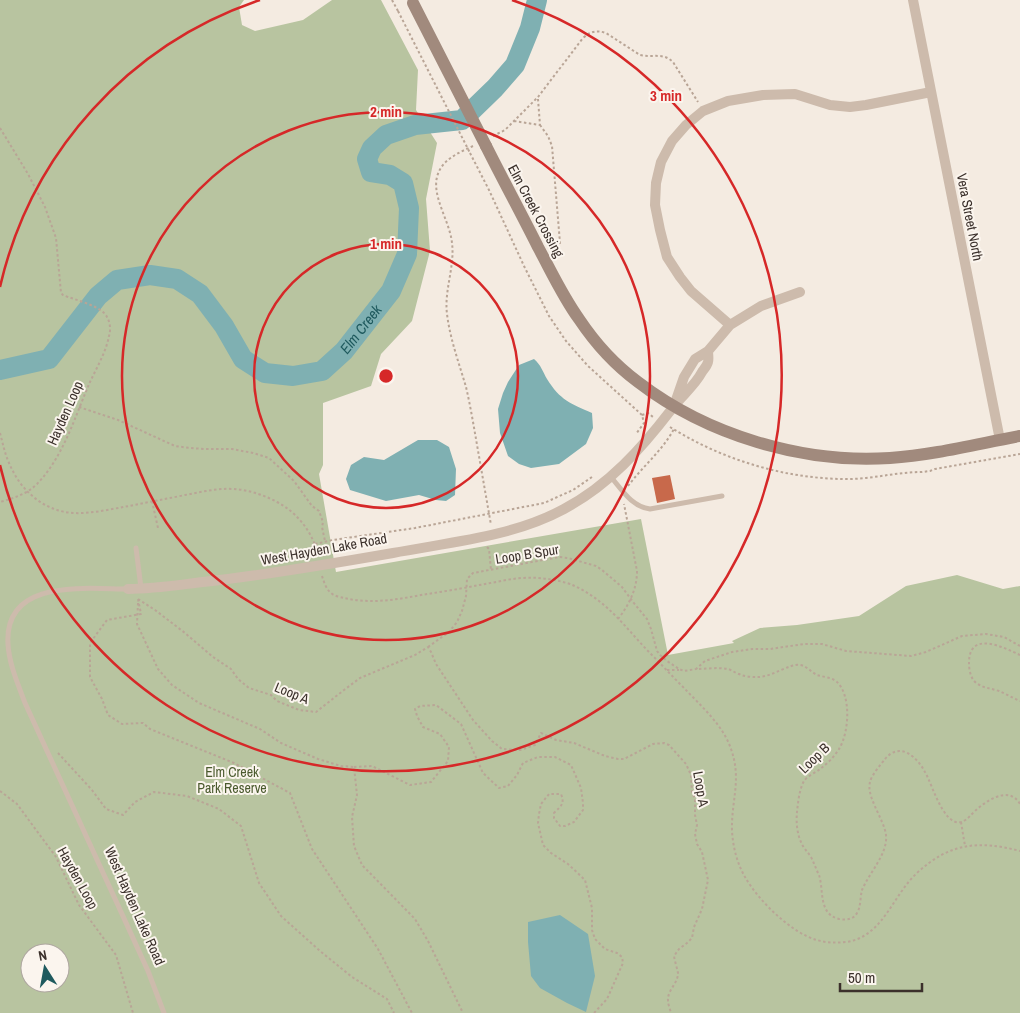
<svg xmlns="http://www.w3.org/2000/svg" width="1020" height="1013" font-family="'Archivo Narrow',sans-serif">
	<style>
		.green { fill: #b8c4a0; fill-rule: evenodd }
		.water { fill: #7fb0b2 }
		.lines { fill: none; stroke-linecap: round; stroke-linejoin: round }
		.river { stroke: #7fb0b2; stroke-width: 20 }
		.building { fill: #c8694b }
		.path { stroke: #b9a596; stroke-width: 2; stroke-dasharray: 2.5 2.5; stroke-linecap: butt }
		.service { stroke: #cdbbac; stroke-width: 5 }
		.minor { stroke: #cdbbac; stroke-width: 10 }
		.secondary { stroke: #a18a7d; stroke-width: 12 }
		.path-bridge { stroke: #b9a596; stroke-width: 2; stroke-dasharray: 2.5 2.5; stroke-linecap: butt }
		.secondary-bridge { stroke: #a18a7d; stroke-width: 12 }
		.ring { fill: none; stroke: #d62828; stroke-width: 2.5 }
		.labels { text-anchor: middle; stroke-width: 4; stroke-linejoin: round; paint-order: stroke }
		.street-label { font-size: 14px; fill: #3b302b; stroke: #fbf5ee }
		.park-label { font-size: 14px; fill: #4a5a2e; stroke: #fbf5ee }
		.water-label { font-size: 15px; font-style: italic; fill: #1f5a5e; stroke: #fbf5ee }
		.centre { fill: #d62828; stroke: #fbf5ee; stroke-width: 2.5 }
		.ring-label { font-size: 15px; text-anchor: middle; font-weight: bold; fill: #d62828; stroke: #fbf5ee; stroke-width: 4; stroke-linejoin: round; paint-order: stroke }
	</style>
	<rect width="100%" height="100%" fill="#f4ebe1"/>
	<path class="green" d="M0 0H244L239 7 242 25 255 31 303 20 332 0H381L418 70 416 110 437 143 426 199 430 251 412 321 381 354 371 386 323 403V465L319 474 336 572 641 519 668 655 734 643 732 641 760 628 797 625 859 616 906 586 957 575 1003 589 1020 586V1013H0ZM30 953H60V983H30Z"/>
	<path class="water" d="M534 359C541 365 543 372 547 379 560 400 571 404 592 413L593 428 586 444 559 464 531 468 519 464 508 456 500 433 498 409 503 393 508 382 519 365Z
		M418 440H437L449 447 456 469 455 495 446 501 436 500 419 495 386 501 350 490 346 479 351 465 364 457 384 460Z
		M560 915 588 934 595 976 586 1012 567 1003 540 988 531 976 528 942V922Z"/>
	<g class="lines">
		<path class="river" id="s1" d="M0 370 49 359 98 296 117 280 150 275 177 279 200 294 224 326 243 359 265 373 293 376 322 371 344 351 391 291 407 254 409 208 403 183 390 175 371 172 367 159 372 148 386 135 415 125 462 120 495 88 515 65 530 28 537 0"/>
	</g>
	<path class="building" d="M670 475 675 499 657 503 652 478Z"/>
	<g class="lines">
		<path class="path" d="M392 0 398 11
			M514 121 540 125 538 99
			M540 125 548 136 552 146 560 243 556 246
			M0 128 28 174 45 207 56 238 61 293 63 295C75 300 102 306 107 317 110 322 111 330 109 336 106 352 97 367 90 382 75 416 64 456 37 484 27 494 14 498 0 502
			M493 136 505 130 538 97 583 38C591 31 597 30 606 33L640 55C652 58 663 52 673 62L698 102
			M473 146C458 153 441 160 437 177 432 197 450 222 452 243 455 267 444 290 447 314 450 339 459 363 466 387 470 404 473 422 476 439 481 468 486 496 491 525
			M470 153 489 190 524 266 549 316 566 341 588 366 642 415 644 423 636 434
			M79 407 118 420 175 446 190 448 205 449H232L253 453 269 458 294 481 312 506 319 511 323 522 322 527 325 541
			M642 415 648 413 653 417
			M670 427C721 459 782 478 842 479 869 480 895 472 922 472L930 471 935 469 1020 454
			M0 433C3 444 5 455 10 465 21 491 44 511 73 513 91 514 111 509 129 506 148 502 166 499 185 495 201 492 217 488 234 489 249 490 264 495 277 502 298 513 312 532 318 554
			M628 486C643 466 662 451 674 429
			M152 501 158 528
			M315 544 333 540 415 528 544 503 573 490 592 477
			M487 547 489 549 491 570
			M322 576C324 582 326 589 331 593 334 596 340 597 344 598 370 604 395 600 421 595 440 592 460 589 479 585 493 583 507 579 522 578 539 577 554 579 570 584 580 588 590 594 599 601 617 615 631 633 647 650 659 662 671 675 684 688 701 706 723 725 731 749 742 780 731 801 732 831 733 847 737 863 745 877 758 900 791 933 817 940 826 943 836 943 846 942 883 937 892 896 917 873 949 843 979 840 1020 851
			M138 599 155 610 185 633 213 657 231 669 238 679 249 688 271 695 277 701 299 710 316 712 344 690 360 678 415 655 428 647 431 652 436 664 473 720 492 741 502 749 520 750 535 745 541 733 556 740 574 743 605 756 618 759H624L653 744 664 743 669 745 686 764 691 775 692 793 695 798V815L697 825 695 834 697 844 702 852 708 880 702 909 694 927 692 938 687 943 679 949 674 956C675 962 677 968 678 973 678 984 667 990 668 1001 668 1004 670 1009 671 1013
			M138 599 141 614 107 620 90 643V677L102 699 108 715 122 724 143 723 150 729 234 763 290 793 312 849 378 949 412 1013
			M138 603 137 624 158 669 172 685 199 703 260 729 281 743 318 759 341 766 354 767 357 795 352 817 354 846 362 865 415 919 428 941 463 1013
			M618 619C629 605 637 589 637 571L624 504
			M1020 646 1004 637 986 634 962 636 926 652 911 656 846 651 822 644H804L770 649H752L732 652 705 661 696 669C706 669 718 667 728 669 732 670 735 673 739 674 745 677 752 677 758 677 772 677 790 663 800 665 807 666 811 672 817 675 823 677 830 677 836 681 852 695 849 733 839 749 834 757 827 764 820 769 815 773 807 776 804 781 799 790 798 803 797 812 796 822 797 835 802 844 804 849 808 852 811 857 814 863 816 869 819 875 824 890 818 914 839 919 846 920 853 920 857 913 861 907 860 897 862 890 869 873 888 854 886 835 884 819 866 797 870 782 871 776 881 764 885 759 900 741 917 757 925 772 933 785 947 841 970 816 981 804 1008 783 1020 804
			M428 647 449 632 457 622 462 611 466 596 467 579 473 573 559 557 568 558 596 566 602 570 622 587 633 602 647 619 651 629 657 651 660 655 667 661 679 669 684 671 696 669
			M1020 655C1003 647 969 630 969 663 969 668 970 676 974 681 981 688 990 688 999 691 1006 694 1013 698 1020 701
			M667 670H679
			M58 753 92 790 106 809 123 815 135 802 154 792 187 796 219 809 241 826 259 883 281 916 320 951 352 977 387 999 394 1013
			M354 767 372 766 410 785 431 782 448 761 449 747 440 734 423 727 417 716 415 709 420 706 436 705 461 724 483 773 499 788 508 786 517 775 523 763 538 757H555L571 765 581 788 583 803V810L574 822 565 826H560L554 818V813C561 806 565 804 561 794H549L541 804 539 814 538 823 543 845 551 853 568 864 585 880 592 908V930L595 939 605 949 617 953 622 957 623 963 607 999 594 1013
			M0 791 17 804 56 857 79 905 116 955 133 1013
			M961 822 965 846"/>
		<path class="service" d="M611 477C622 490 632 507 650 509L722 496
			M136 548 141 588
			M128 589C85 589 4 578 8 644 9 664 18 684 25 703L122 914 148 971 164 1013"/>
		<path class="minor" d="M913 0 1000 440
			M730 325 691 291 680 277 667 257 660 230 655 205 656 183 661 162 672 141 686 125 703 111 728 101 763 95 795 94 830 105 850 107 866 105 931 92
			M675 403 684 377 695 359 708 351 730 325 761 306 800 292
			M128 589C153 589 178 585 203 582 267 575 330 564 393 553 451 542 512 537 564 509 609 485 641 449 671 410 681 396 694 387 702 372 704 369 707 366 708 362 709 359 708 354 708 351"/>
		<path class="secondary" d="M486 146C503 180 521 213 538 247 551 271 563 297 579 319 595 343 615 365 638 382 707 435 803 464 890 458 934 455 977 444 1020 436"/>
		<path class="path-bridge" d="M398 11 470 153"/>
		<path class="secondary-bridge" d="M413 3 486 146"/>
	</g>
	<g class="ring">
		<circle cx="386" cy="376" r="132"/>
		<circle cx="386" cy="376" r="264"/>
		<path d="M0 287A396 396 0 0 1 260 0M512 0A396 396 0 1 1 0 465"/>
	</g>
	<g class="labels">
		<g class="street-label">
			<text transform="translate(536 211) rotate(62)" y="5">Elm Creek Crossing</text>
			<text transform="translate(970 217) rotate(79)" y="5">Vera Street North</text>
			<text transform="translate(65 413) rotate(-66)" y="5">Hayden Loop</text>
			<text transform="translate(324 549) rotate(-10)" y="5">West Hayden Lake Road</text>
			<text transform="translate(527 554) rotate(-9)" y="5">Loop B Spur</text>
			<text transform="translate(292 693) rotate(22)" y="5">Loop A</text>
			<text transform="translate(814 758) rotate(-44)" y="5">Loop B</text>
			<text transform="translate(701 789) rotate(80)" y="5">Loop A</text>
			<text transform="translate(78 878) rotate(61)" y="5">Hayden Loop</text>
			<text transform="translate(135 906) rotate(66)" y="5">West Hayden Lake Road</text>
		</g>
		<g class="park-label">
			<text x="232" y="777">Elm Creek<tspan x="232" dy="16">Park Reserve</tspan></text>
		</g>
		<g class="water-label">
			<text dy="5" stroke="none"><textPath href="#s1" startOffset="462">Elm Creek</textPath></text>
		</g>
	</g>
	<circle cx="386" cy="376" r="8" class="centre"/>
	<g class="ring-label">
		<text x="666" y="101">3 min</text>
		<text x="386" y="117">2 min</text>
		<text x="386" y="249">1 min</text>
	</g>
	<g transform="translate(45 968) rotate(349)"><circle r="24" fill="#fbf5ee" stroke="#aea6a0"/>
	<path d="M0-4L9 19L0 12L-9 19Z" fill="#1f5a5e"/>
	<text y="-8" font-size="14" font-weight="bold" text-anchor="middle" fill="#3b302b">N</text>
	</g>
	<path d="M840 983v8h82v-8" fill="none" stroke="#3b302b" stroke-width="2.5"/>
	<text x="848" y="983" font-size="15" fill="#3b302b" stroke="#fbf5ee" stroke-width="4" paint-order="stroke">50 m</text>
</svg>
